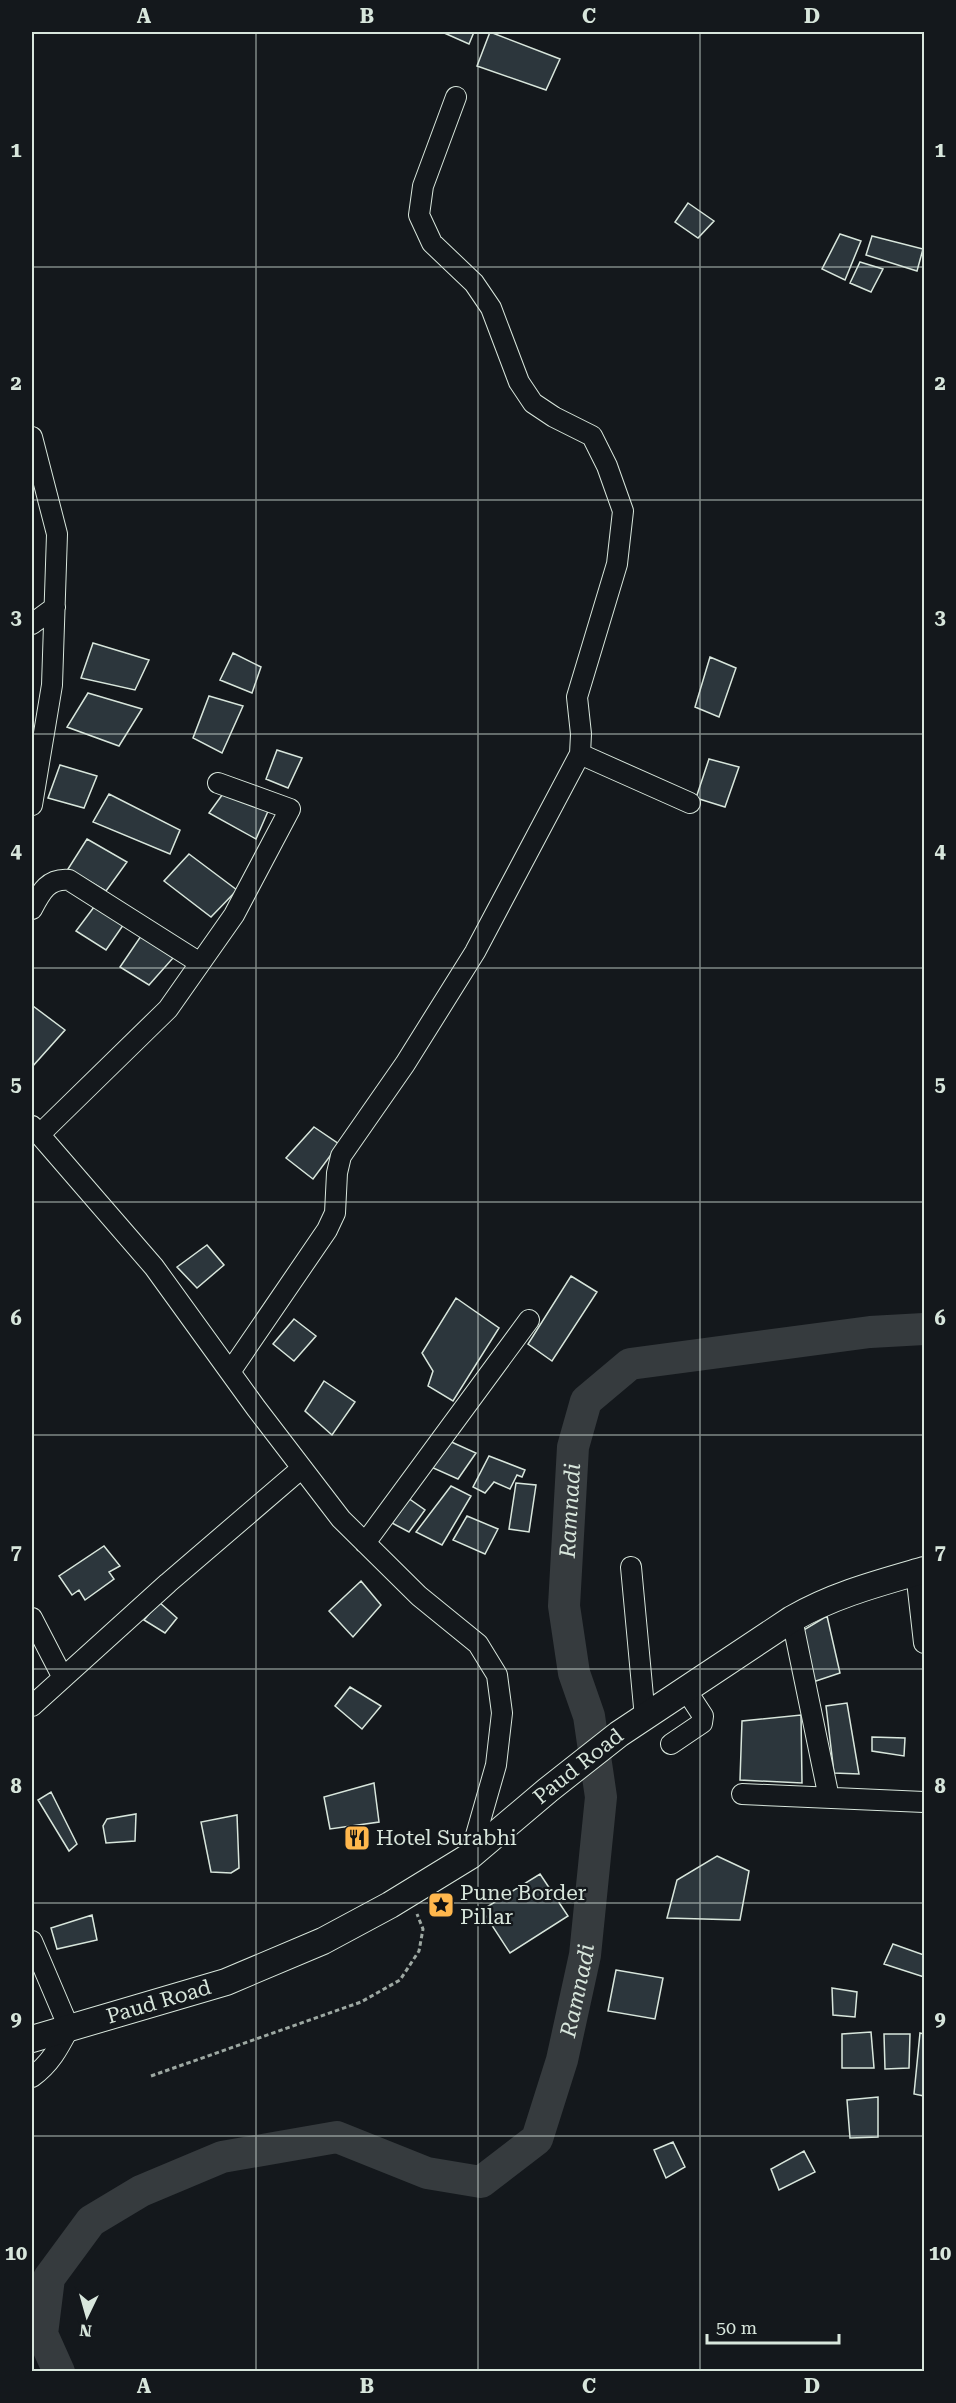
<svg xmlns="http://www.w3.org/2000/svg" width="956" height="2403" font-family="'Roboto Serif',serif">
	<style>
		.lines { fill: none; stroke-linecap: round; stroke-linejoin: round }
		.river { stroke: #363b3e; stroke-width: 32 }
		.building { fill: #2c363c; stroke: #d8e6dc; stroke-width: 1.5 }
		.minor-casing { stroke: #d8e6dc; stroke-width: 22 }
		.major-casing { stroke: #d8e6dc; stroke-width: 28 }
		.path { stroke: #9da8a2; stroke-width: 3; stroke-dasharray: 4.5 3; stroke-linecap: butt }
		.minor { stroke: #14181c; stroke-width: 20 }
		.major { stroke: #14181c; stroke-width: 26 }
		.grid { fill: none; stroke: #d8e6dc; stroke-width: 1.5; stroke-opacity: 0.55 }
		.labels { text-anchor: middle; stroke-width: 4.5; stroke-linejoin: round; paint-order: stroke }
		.street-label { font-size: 21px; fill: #d8e6dc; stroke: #14181c }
		.poi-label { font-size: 21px; fill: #d8e6dc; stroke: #14181c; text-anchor: start }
		.water-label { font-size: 22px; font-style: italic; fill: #d8e6dc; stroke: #14181c }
		.neatline { fill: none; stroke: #d8e6dc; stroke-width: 2 }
		.grid-label { font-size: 20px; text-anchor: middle; font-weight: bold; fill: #d8e6dc }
	</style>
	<rect width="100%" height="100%" fill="#14181c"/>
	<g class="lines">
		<path class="river" id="s1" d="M59 2372 42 2334 49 2278 91 2221 141 2191 222 2157 337 2137 427 2173 481 2182 537 2139 562 2060 585 1955 601 1797 589 1716 574 1673 564 1606 573 1447 586 1401 630 1364 870 1332 924 1329"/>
	</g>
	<path class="building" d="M442 32H474L469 44Z
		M490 32 560 59 546 90 477 66Z
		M688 203 714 221 698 238 675 222Z
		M840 234 861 241 845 280 822 269Z
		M872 236 923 249 917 271 866 255Z
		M860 262 883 269 871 292 850 283Z
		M93 643 149 660 135 690 81 678Z
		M233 653 261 667 252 693 220 680Z
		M710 657 736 668 719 717 695 707Z
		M88 693 142 709 119 746 67 727Z
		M209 696 243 706 222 753 193 738Z
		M277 750 302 758 288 788 266 779Z
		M709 759 739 767 725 807 696 798Z
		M60 765 97 776 84 808 48 798Z
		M225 791 269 809 256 839 209 813Z
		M109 794 180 830 170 854 93 822Z
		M87 839 127 862 106 891 68 869Z
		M189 854 237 890 211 917 164 881Z
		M97 903 126 921 106 950 76 931Z
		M141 936 173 958 149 985 120 967Z
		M33 1006 65 1030 32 1067V1008Z
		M314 1127 339 1144 313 1179 286 1158Z
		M207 1245 224 1265 197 1288 177 1267Z
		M571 1276 597 1292 552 1361 528 1344Z
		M456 1298 499 1328 453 1401 428 1386 433 1371 422 1353Z
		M294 1319 316 1336 294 1361 273 1344Z
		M324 1381 355 1402 332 1435 305 1411Z
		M447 1440 476 1453 458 1479 431 1467Z
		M489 1456 525 1470 522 1477 517 1475 510 1489 494 1482 485 1493 473 1487Z
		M516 1483 536 1485 529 1532 509 1529Z
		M451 1486 471 1496 442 1545 416 1532Z
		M408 1498 425 1510 409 1532 392 1523Z
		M467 1516 498 1529 485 1554 453 1540Z
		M104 1546 120 1566 109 1572 114 1579 85 1600 79 1590 72 1595 59 1576Z
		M361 1581 381 1605 353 1637 329 1611Z
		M159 1602 177 1618 165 1633 144 1620Z
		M827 1616 840 1673 813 1682 802 1631Z
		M350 1687 381 1706 362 1729 335 1706Z
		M847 1703 859 1774 834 1773 826 1706Z
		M801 1715 802 1783 740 1780 742 1721Z
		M872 1737 905 1738 904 1756 872 1751Z
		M374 1783 379 1822 330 1829 324 1797Z
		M51 1792 77 1844 69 1851 38 1800Z
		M136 1814 135 1841 106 1843 103 1826 107 1819Z
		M237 1815 239 1868 231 1873 211 1872 201 1822Z
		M717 1856 749 1871 740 1920 667 1918 677 1880Z
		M540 1874 568 1916 510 1953 482 1910Z
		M92 1915 97 1940 57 1949 51 1928Z
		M893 1944 924 1955V1977L884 1964Z
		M616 1970 663 1978 655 2019 608 2011Z
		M832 1988 857 1992 855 2017 833 2015Z
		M871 2032 874 2068H842V2034Z
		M920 2033 924 2034V2096L914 2094Z
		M884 2034H910L909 2068 885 2069Z
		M878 2097V2137L850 2138 847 2100Z
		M673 2142 685 2167 666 2178 654 2150Z
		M804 2151 815 2172 779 2190 771 2169Z"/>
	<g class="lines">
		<defs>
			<path id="minor" d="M32 437 57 534 52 685 32 805
				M32 624 55 607
				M580 754 690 803
				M32 909C41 892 48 878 69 880L200 963
				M32 1126 154 1267 256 1408 341 1519 419 1596 478 1644 497 1675 502 1713 496 1765 470 1856
				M39 1135 168 1009 234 915 290 809 218 783
				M230 1372 327 1230 335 1213 337 1173 341 1156 405 1064 475 952 580 754 581 734 577 697 617 564 623 511 607 466 592 436 554 417 533 403 519 382 491 308 474 283 432 243 419 215 423 186 456 97
				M365 1543 529 1320
				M631 1567 645 1718
				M916 1572 924 1643
				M32 1618 63 1678
				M792 1619 829 1798
				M32 1706 168 1583 302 1468
				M671 1744 702 1723 703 1716 686 1690
				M742 1794 924 1802
				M32 1941 69 2028C58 2049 50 2064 32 2077"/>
			<g id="major">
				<path id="s2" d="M32 2039 226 1982 323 1941 390 1905 470 1856 548 1790 619 1734 792 1619C833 1595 879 1583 924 1570"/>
			</g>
		</defs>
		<use href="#minor" class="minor-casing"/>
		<use href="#major" class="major-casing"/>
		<path class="path" d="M151 2076 361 2002 400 1980 419 1951 423 1929 417 1914"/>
		<use href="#minor" class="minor"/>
		<use href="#major" class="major"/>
	</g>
	<path class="grid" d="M256 32V2372M478 32V2372M700 32V2372M32 267H924M32 500H924M32 734H924M32 968H924M32 1202H924M32 1435H924M32 1669H924M32 1903H924M32 2136H924"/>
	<defs>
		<symbol id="restaurant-square" viewBox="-11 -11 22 22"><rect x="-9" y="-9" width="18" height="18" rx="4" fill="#ffb74d" stroke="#14181c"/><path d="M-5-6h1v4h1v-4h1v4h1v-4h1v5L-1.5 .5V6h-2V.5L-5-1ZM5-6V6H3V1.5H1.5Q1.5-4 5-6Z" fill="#111"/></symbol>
		<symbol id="sight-square" viewBox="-11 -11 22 22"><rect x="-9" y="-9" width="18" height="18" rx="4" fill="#ffb74d" stroke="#14181c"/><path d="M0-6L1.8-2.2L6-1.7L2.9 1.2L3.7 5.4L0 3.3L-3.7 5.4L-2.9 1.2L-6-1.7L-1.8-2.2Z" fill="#111"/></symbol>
	</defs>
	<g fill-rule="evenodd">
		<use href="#restaurant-square" x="342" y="1823" width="30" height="30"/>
		<use href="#sight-square" x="426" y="1890" width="30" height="30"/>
	</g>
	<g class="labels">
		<g class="street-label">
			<text dy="7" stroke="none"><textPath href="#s2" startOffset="618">Paud Road</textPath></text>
			<text dy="7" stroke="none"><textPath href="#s2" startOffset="132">Paud Road</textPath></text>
		</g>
		<g class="poi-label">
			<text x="376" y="1845">Hotel Surabhi</text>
			<text x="460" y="1900">Pune Border<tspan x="460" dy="24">Pillar</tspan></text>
		</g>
		<g class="water-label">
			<text dy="8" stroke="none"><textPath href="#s1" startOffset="1294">Ramnadi</textPath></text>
			<text dy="8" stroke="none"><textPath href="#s1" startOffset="808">Ramnadi</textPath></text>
		</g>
	</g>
	<rect width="956" height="2403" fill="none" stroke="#14181c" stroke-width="66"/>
	<g transform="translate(87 2316) rotate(185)" stroke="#14181c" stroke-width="4.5" paint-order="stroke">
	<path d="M0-4.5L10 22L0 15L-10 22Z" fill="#d8e6dc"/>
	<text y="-9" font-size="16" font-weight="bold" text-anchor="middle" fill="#d8e6dc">N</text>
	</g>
	<path d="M707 2334v9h132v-9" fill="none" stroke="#d8e6dc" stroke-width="3"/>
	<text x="716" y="2334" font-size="18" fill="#d8e6dc" stroke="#14181c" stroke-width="4.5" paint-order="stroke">50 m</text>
	<rect x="33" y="33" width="890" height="2337" class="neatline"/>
	<g class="grid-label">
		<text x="144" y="23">A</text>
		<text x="367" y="23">B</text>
		<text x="589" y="23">C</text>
		<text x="812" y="23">D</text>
		<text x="16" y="157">1</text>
		<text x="940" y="157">1</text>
		<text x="16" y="390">2</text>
		<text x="940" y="390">2</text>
		<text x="16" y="624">3</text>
		<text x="940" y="624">3</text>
		<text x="16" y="858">4</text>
		<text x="940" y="858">4</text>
		<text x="16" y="1091">5</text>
		<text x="940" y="1091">5</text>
		<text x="16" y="1325">6</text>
		<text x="940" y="1325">6</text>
		<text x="16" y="1559">7</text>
		<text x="940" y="1559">7</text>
		<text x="16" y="1793">8</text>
		<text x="940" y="1793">8</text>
		<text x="16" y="2026">9</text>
		<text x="940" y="2026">9</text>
		<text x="16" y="2260">10</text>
		<text x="940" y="2260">10</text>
		<text x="144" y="2393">A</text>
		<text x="367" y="2393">B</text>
		<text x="589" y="2393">C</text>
		<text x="812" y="2393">D</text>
	</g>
</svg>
